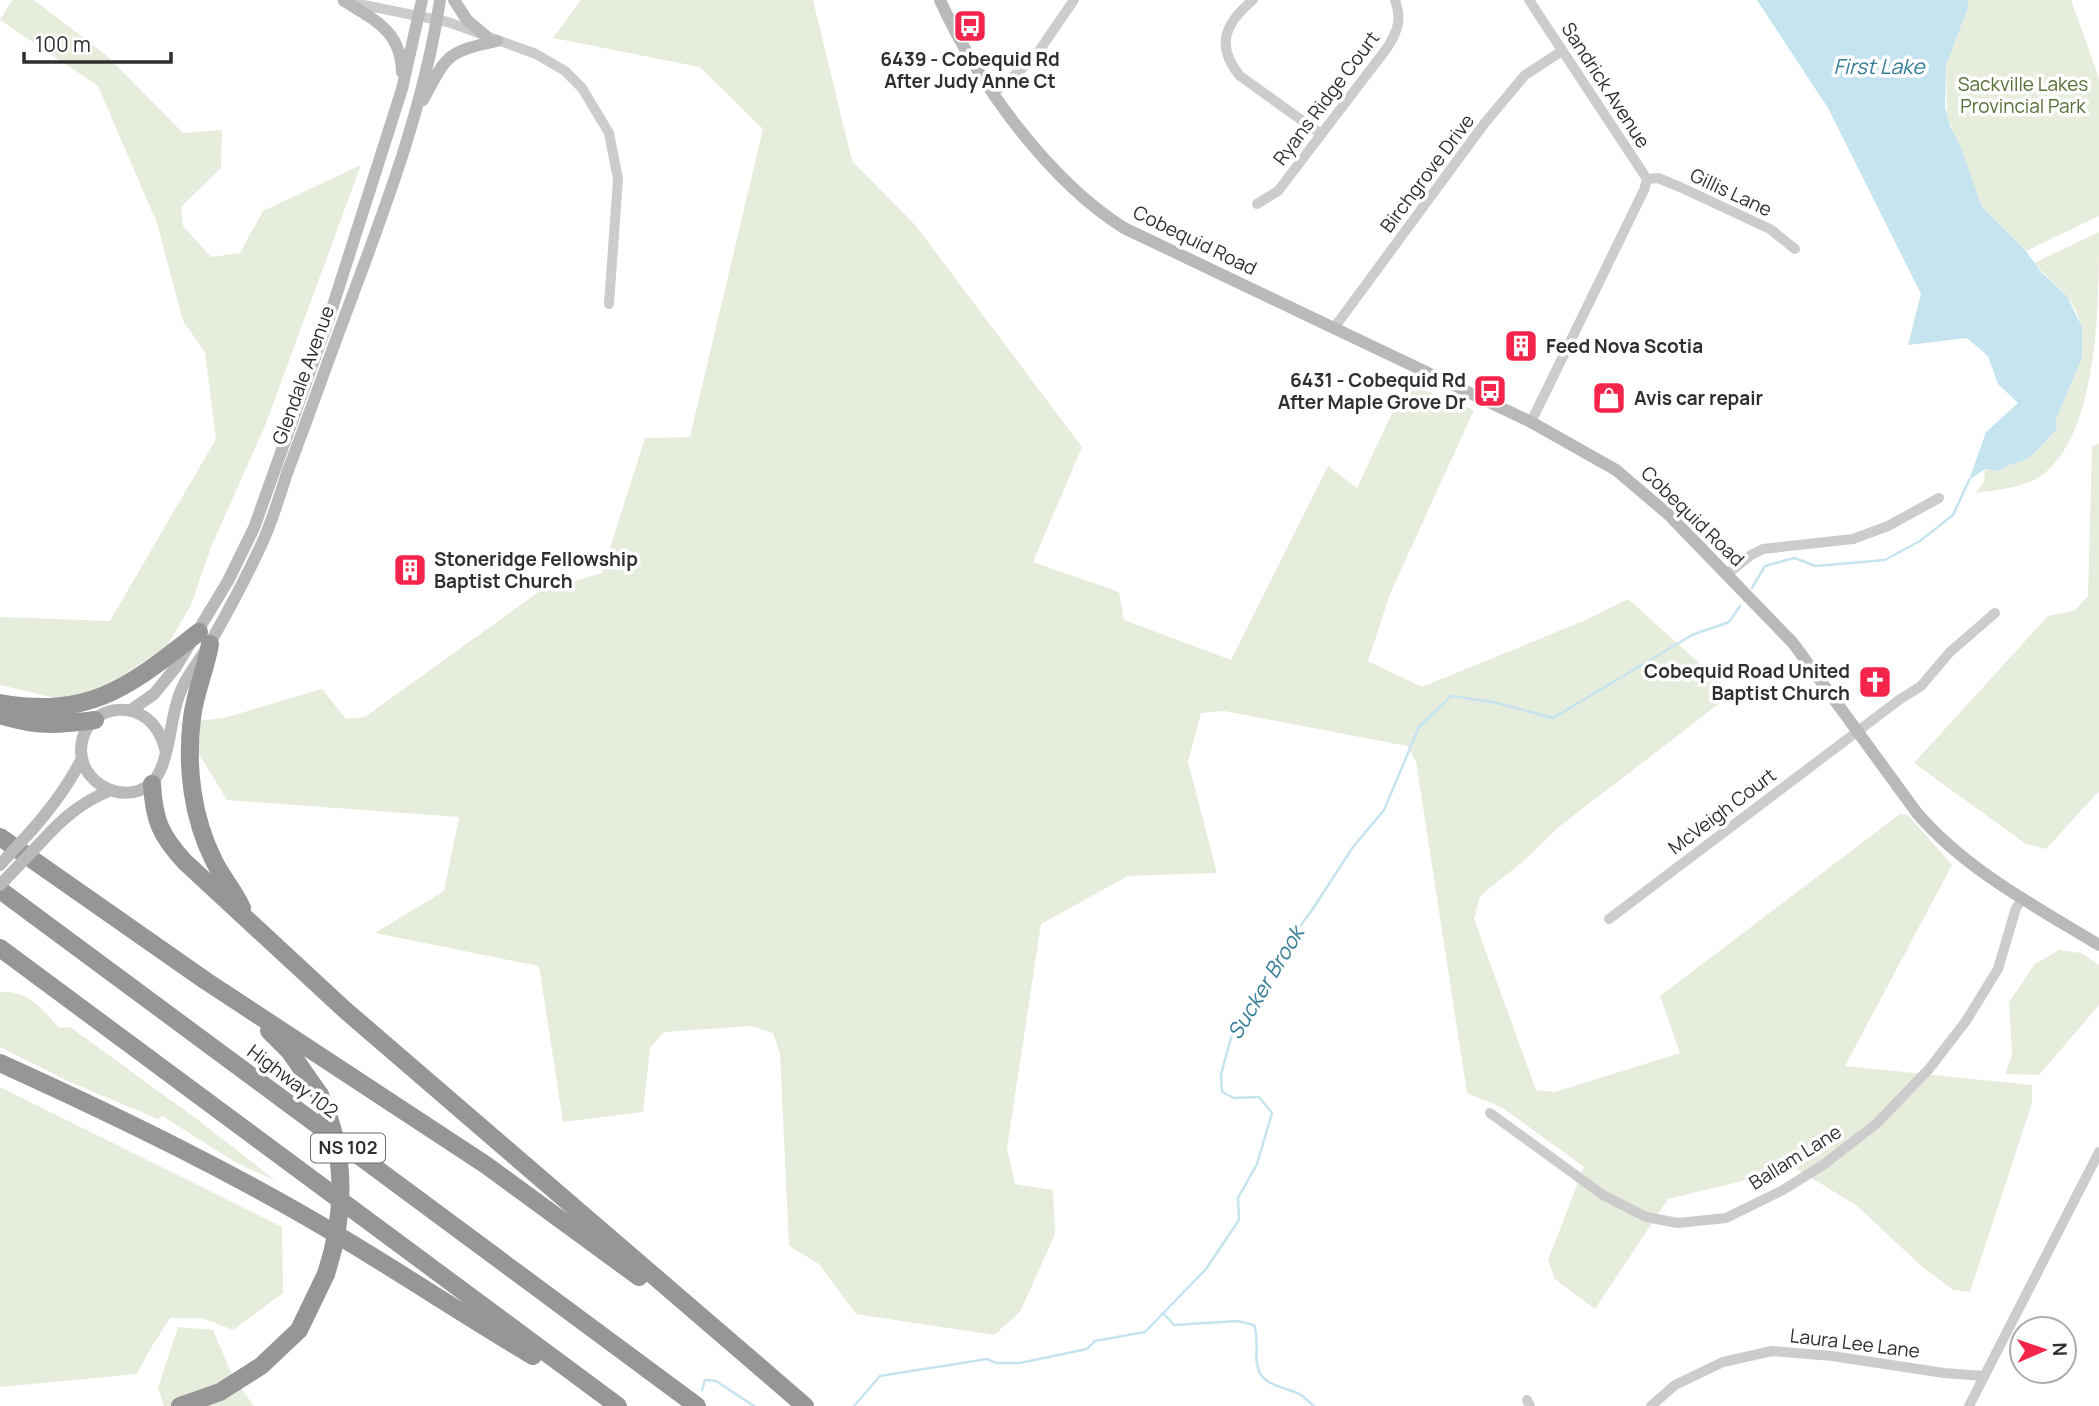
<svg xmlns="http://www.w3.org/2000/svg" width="2099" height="1406" font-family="Manrope,sans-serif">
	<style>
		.green { fill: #e7eddc }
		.water { fill: #c6e4ef }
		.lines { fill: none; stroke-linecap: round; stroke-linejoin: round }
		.stream { stroke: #c6e4ef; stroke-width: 2.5 }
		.street { stroke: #ccc; stroke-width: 10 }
		.secondary { stroke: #b9b9b9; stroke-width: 12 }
		.highway { stroke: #969696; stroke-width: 18 }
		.secondary-bridge { stroke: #b9b9b9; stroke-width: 12 }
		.highway-bridge { stroke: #969696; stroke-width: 18 }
		.labels { text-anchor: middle; stroke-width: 7; stroke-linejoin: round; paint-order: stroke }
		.shield { fill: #fff; stroke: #6d6d6d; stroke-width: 2 }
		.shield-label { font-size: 18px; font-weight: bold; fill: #2f2f2f }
		.poi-label { font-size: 19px; font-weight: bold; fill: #2f2f2f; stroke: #fff; text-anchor: start }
		.park-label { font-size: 19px; fill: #586f38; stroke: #fff }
		.street-label { font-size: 19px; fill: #2f2f2f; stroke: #fff }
		.water-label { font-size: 21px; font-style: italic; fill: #367d98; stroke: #fff }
	</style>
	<rect width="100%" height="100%" fill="#fff"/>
	<path class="green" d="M12 0H34L106 55 183 133 222 130 221 168 181 207 183 226 211 257 240 253 263 211 361 165 265 426 211 547 191 605 167 646 80 704 0 685V617L110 621 216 439 205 352 183 321 157 223 98 86 0 20Z
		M581 0H813L852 161 916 226 1082 447 1033 562 1119 592 1124 620 1231 660 1328 466 1357 488 1406 383 1474 410 1390 594 1368 661 1422 687 1588 619 1628 599 1733 693 1560 826 1526 859 1480 896 1474 919 1536 1090 1555 1092 1680 1053 1660 996 1900 814 1908 815 1952 865 1845 1066 2032 1085V1103L1970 1292 1953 1290 1920 1265 1856 1205 1795 1168 1668 1199 1595 1309 1555 1279 1548 1260 1584 1167 1503 1108 1467 1093 1416 761 1407 746 1224 711 1201 713 1188 762 1217 873 1128 876 1041 924 1007 1148 1015 1184 1053 1190 1055 1234 1020 1312 994 1335 856 1314 819 1264 789 1246 780 1054 773 1033 751 1026 664 1032 650 1048 643 1112 563 1122 539 966 375 933 444 891 459 817 227 800 180 723 224 718 322 689 346 719 365 717 540 591 602 573 645 438 690 437 763 129 700 67 553 38Z
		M1968 0H2071L2099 78V216L2026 251 1982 207 1947 116 1946 66 1968 8Z
		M2099 232C2099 303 2099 439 2038 478 2019 488 1997 490 1976 493L1984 481 1985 469 1999 471C2007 464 2017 464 2026 459 2037 453 2048 439 2057 429L2056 419C2072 379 2097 339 2069 299 2059 286 2044 275 2034 263Z
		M2099 443V791L2046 849 2026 844 1914 763 2048 616 2074 611 2088 596 2092 447Z
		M2059 950 2081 953 2099 965V1005L2039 1075 2005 1074 2012 1055 2009 1002 2035 964Z
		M0 992C28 990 42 1009 59 1028L70 1027 198 1120 276 1181 235 1162 162 1116 158 1119 70 1082 0 1047Z
		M0 1087 282 1227 283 1293 233 1330 202 1318H170L149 1351 137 1374 0 1387Z
		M178 1327 213 1330 233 1377 254 1406H164L158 1388Z"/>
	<path class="water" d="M1757 0H1968V8L1946 66 1945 107 1950 126 1960 145 1982 207 2026 251 2041 272 2067 296 2082 327V358L2056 419 2057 429C2048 438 2037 453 2026 459 2017 464 2007 464 1999 471L1985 469 1969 480 1986 432 2018 403 1998 384 1988 356 1967 338 1908 345 1921 294 1828 108Z"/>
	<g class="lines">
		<path class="stream" d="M1752 588 1765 566 1794 558 1816 566 1885 560 1920 541 1953 515 1969 480
			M1164 1314 1174 1325 1238 1321 1254 1325C1259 1338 1255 1351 1257 1364 1260 1387 1285 1386 1301 1395 1305 1398 1310 1403 1314 1406
			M702 1390 705 1380 716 1381 754 1406
			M854 1406 880 1376 987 1359 996 1363H1020L1087 1349 1095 1341 1145 1332 1206 1269 1239 1220 1238 1198 1257 1164 1272 1113 1259 1097 1234 1098 1222 1092 1221 1074 1233 1031 1252 1006 1280 953 1312 910 1353 847 1384 810 1419 727 1451 696 1493 702 1553 718 1692 635 1729 622 1740 606"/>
		<path class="street" d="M1253 0C1225 23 1215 46 1240 76L1321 134
			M1529 0 1647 179 1644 190 1531 422
			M349 2 448 22 536 54 565 71 582 88 609 133 618 179 609 304
			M994 93 1034 58 1074 0
			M1647 179 1658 178 1680 187 1770 229 1795 249
			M1257 204 1278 191 1387 48C1398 31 1402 19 1395 0
			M1334 328 1484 124 1525 75 1562 51
			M1726 575 1751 555 1763 549 1853 539 1888 526 1939 498
			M1609 919 1899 700 1921 686 1950 652 1995 613
			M1490 1113 1603 1195 1646 1217 1678 1223 1726 1218 1783 1190 1823 1165 1876 1124 1929 1069 1966 1021 1998 969 2016 908 2023 898
			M1527 1400 1530 1406
			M1651 1406 1675 1385 1723 1362 1772 1351 1832 1356 1944 1373 1984 1376
			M1969 1406 2099 1152"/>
		<path class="secondary" d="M454 0 467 20 487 37
			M940 0C977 82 1048 180 1124 228L1531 422 1616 470 1669 515 1793 643 1917 813C1967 871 2035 906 2099 945
			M344 1C375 20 401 31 402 72
			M423 100C447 55 446 52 497 41
			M131 710 154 694 176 667 228 581 254 528 329 318 402 89 422 0
			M165 749C152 692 82 701 81 750 81 791 141 811 160 771 172 745 170 711 184 684 191 670 202 657 210 643 229 610 248 574 264 539 273 518 280 495 287 473 303 431 318 389 333 348 375 234 422 120 440 0
			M32 830C52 807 69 785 82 758
			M43 840C63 818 82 802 109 791"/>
		<path class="highway" d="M210 644C206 669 195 692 192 718 186 766 192 817 214 861 222 877 234 891 242 908
			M0 703C93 719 130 685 199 632
			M0 715C39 727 55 725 95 720
			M152 784C154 820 160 835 185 862L345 1010 805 1406
			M0 837 206 981 486 1165 639 1277
			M0 890 697 1406
			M0 948 618 1406
			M269 1031 290 1052 320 1095
			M0 1063C119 1117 237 1174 349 1242 410 1279 471 1319 533 1356
			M180 1406 220 1392 261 1366 299 1330 326 1274"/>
		<path class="secondary-bridge" d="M0 865 32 830
			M0 885 43 840"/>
		<path class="highway-bridge" d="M320 1095C347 1154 346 1213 326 1274"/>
	</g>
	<defs>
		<symbol id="bus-square" viewBox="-11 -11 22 22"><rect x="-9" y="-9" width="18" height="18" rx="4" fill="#f4244a" stroke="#fff"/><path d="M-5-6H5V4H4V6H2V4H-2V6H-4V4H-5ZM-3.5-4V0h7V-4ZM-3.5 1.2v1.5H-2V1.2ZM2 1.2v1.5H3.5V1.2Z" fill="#fff"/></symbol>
		<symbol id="building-square" viewBox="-11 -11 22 22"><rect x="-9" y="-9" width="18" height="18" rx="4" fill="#f4244a" stroke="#fff"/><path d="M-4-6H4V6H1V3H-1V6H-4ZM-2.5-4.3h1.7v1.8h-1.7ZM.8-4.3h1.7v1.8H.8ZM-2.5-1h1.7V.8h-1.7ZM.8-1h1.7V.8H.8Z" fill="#fff"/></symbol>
		<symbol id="shop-square" viewBox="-11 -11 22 22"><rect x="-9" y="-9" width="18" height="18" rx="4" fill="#f4244a" stroke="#fff"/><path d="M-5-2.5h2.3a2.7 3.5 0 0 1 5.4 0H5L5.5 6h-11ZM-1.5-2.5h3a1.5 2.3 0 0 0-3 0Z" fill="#fff"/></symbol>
		<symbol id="church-square" viewBox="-11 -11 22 22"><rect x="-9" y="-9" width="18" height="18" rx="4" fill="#f4244a" stroke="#fff"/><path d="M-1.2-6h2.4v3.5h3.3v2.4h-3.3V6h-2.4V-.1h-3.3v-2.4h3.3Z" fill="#fff"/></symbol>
	</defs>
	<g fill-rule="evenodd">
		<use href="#bus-square" x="951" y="7" width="38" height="38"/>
		<use href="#building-square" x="1502" y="327" width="38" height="38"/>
		<use href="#bus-square" x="1471" y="372" width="38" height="38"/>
		<use href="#shop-square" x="1590" y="379" width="38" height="38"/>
		<use href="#building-square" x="391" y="551" width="38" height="38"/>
		<use href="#church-square" x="1856" y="663" width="38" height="38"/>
	</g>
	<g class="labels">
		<rect class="shield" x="311" y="1133.5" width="74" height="29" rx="5"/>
		<g class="shield-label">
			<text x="348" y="1154">NS 102</text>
		</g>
		<g class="poi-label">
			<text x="970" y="66" text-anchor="middle">6439 - Cobequid Rd<tspan x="970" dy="22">After Judy Anne Ct</tspan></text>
			<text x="1546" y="353">Feed Nova Scotia</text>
			<text x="1466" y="387" text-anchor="end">6431 - Cobequid Rd<tspan x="1466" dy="22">After Maple Grove Dr</tspan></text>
			<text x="1634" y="405">Avis car repair</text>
			<text x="434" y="566">Stoneridge Fellowship<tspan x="434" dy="22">Baptist Church</tspan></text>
			<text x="1850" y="678" text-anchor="end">Cobequid Road United<tspan x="1850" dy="22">Baptist Church</tspan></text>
		</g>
		<g class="park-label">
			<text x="2023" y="91">Sackville Lakes<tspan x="2023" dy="22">Provincial Park</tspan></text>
		</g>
		<g class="street-label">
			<text transform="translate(1606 85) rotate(57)" y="7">Sandrick Avenue</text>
			<text transform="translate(1326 98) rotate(-53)" y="7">Ryans Ridge Court</text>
			<text transform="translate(1427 173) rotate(-53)" y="7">Birchgrove Drive</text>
			<text transform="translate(1731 192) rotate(25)" y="7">Gillis Lane</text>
			<text transform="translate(1195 240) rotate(26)" y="7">Cobequid Road</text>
			<text transform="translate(303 375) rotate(-70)" y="7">Glendale Avenue</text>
			<text transform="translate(1693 516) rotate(44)" y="7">Cobequid Road</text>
			<text transform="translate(1722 811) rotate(-37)" y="7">McVeigh Court</text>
			<text transform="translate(293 1081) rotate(37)" y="7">Highway 102</text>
			<text transform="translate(1795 1157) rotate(-32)" y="7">Ballam Lane</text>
			<text transform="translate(1855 1343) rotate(7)" y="7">Laura Lee Lane</text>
		</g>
		<g class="water-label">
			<text x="1879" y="74">First Lake</text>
			<text transform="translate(1266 983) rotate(-59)" y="7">Sucker Brook</text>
		</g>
	</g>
	<g transform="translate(2043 1350) rotate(88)"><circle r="33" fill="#ffffff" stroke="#acacac" stroke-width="2"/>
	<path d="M0-5L12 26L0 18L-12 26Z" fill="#f4244a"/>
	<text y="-10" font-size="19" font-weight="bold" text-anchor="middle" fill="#2f2f2f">N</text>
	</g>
	<path d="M24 52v10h147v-10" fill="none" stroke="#2f2f2f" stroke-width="3.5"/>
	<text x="35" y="52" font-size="21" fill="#2f2f2f" stroke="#ffffff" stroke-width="5" paint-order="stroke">100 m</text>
</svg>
